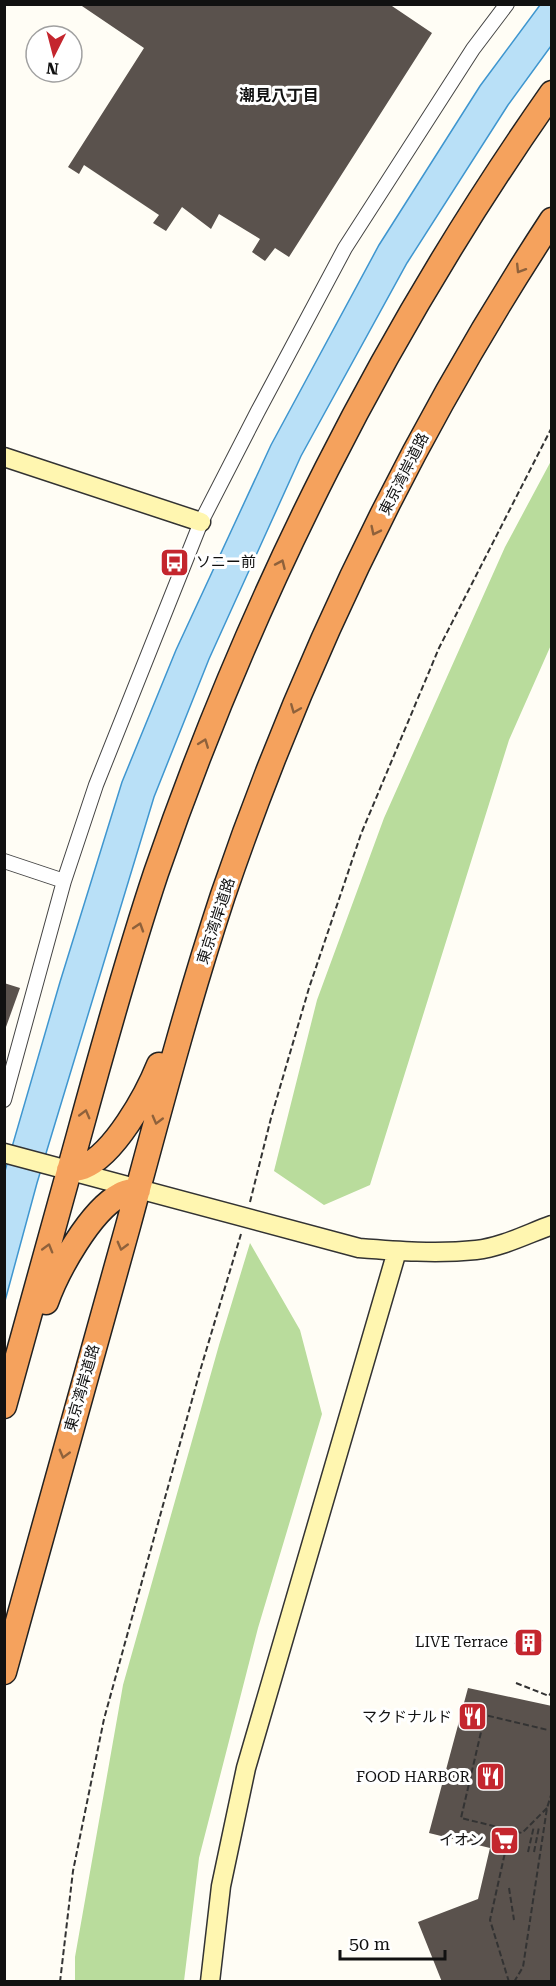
<svg xmlns="http://www.w3.org/2000/svg" width="556" height="1986" font-family="'Roboto Serif','Noto Sans JP',serif">
	<style>
		.forest { fill: #b9dc9c }
		.water { fill: #b9e0f7; stroke: #3f96cf; stroke-width: 1.5 }
		.building { fill: #5a524d }
		.lines { fill: none; stroke-linecap: round; stroke-linejoin: round }
		.street-casing { stroke: #444; stroke-width: 16 }
		.secondary-casing { stroke: #333; stroke-width: 21 }
		.highway-casing { stroke: #222; stroke-width: 27 }
		.path { stroke: #333; stroke-width: 2; stroke-dasharray: 6 3; stroke-linecap: butt }
		.street { stroke: #fff; stroke-width: 14 }
		.secondary { stroke: #fff6b0; stroke-width: 18 }
		.highway { stroke: #f5a25d; stroke-width: 24 }
		.oneway { stroke: #8e613b }
		.labels { text-anchor: middle; stroke-width: 6; stroke-linejoin: round; paint-order: stroke }
		.street-label { font-size: 15px; fill: #111; stroke: #fff }
		.poi-label { font-size: 15px; fill: #111; stroke: #fff; text-anchor: end }
		.neighbourhood-label { font-size: 16px; font-weight: bold; fill: #111; stroke: #fff }
	</style>
	<rect width="100%" height="100%" fill="#fffdf5"/>
	<path class="forest" d="M551 461V645L509 740 370 1185 324 1205 274 1171 317 1000 384 818 505 547Z
		M250 1243 300 1330 322 1414 258 1628 199 1858 184 1981H75V1957L123 1685 219 1345Z"/>
	<path class="water" d="M540 5H551V46L508 105 407 263 301 456 209 659 154 797 37 1183 5 1301V1171L60 982 122 782 176 650 271 445 379 245 480 86Z"/>
	<path class="building" d="M79 4H389L432 33 289 257 275 248 265 261 252 252 260 239 219 214 211 229 182 207 166 231 153 223 159 215 84 165 79 174 68 167 144 48Z
		M4 983 20 988 6 1027H4Z
		M536 1630 543 1641 521 1654 514 1643Z
		M468 1688 552 1706V1982H442L418 1922 478 1899 490 1848 429 1833Z"/>
	<g class="lines">
		<defs>
			<path id="street" d="M4 861 64 881
				M4 1100 64 881 96 785 201 522 258 411 345 248 473 49 507 4"/>
			<path id="secondary" d="M4 457 201 522
				M4 1153 359 1248C397 1251 437 1254 476 1250 502 1247 527 1234 552 1225
				M210 1982 221 1886 246 1768 397 1251"/>
			<path id="highway" d="M69 1170C73 1169 78 1169 83 1167 114 1155 147 1095 159 1065
				M46 1302C57 1271 90 1211 120 1195 125 1192 132 1191 138 1190
				M4 1406C29 1316 54 1226 79 1135 103 1047 127 960 156 873 251 597 384 332 552 93
				M4 1672C45 1523 87 1374 128 1226 158 1115 187 1004 223 895 304 658 415 429 552 220"/>
		</defs>
		<use href="#street" class="street-casing"/>
		<use href="#secondary" class="secondary-casing"/>
		<use href="#highway" class="highway-casing"/>
		<path class="path" d="M250 1202 271 1118 309 988 361 834 439 648 552 427
			M516 1683 549 1696 552 1691
			M551 1706 552 1705
			M547 1808 522 1833 461 1818 485 1715 548 1730
			M528 1852 534 1826
			M534 1852 539 1827
			M509 1888 514 1920
			M60 1982 73 1871 104 1719 200 1371 241 1234
			M509 1982 490 1920 510 1830
			M514 1982 523 1967 547 1808 552 1792"/>
		<use href="#street" class="street"/>
		<use href="#secondary" class="secondary"/>
		<use href="#highway" class="highway"/>
	</g>
	<defs><path id="oneway-chevron" d="M-2-3.5L2.5 0L-2 3.5" fill="none" stroke-width="1.6" stroke-linecap="round" stroke-linejoin="round" transform="scale(1.5)"/></defs>
	<g class="oneway">
		<use href="#oneway-chevron" transform="translate(520 269) rotate(122)"/>
		<use href="#oneway-chevron" transform="translate(375 531) rotate(116)"/>
		<use href="#oneway-chevron" transform="translate(281 564) rotate(-66)"/>
		<use href="#oneway-chevron" transform="translate(295 709) rotate(112)"/>
		<use href="#oneway-chevron" transform="translate(204 743) rotate(-69)"/>
		<use href="#oneway-chevron" transform="translate(139 927) rotate(-72)"/>
		<use href="#oneway-chevron" transform="translate(85 1114) rotate(-75)"/>
		<use href="#oneway-chevron" transform="translate(157 1120) rotate(105)"/>
		<use href="#oneway-chevron" transform="translate(122 1246) rotate(105)"/>
		<use href="#oneway-chevron" transform="translate(48 1248) rotate(-74)"/>
		<use href="#oneway-chevron" transform="translate(64 1454) rotate(105)"/>
	</g>
	<defs>
		<symbol id="bus-square" viewBox="-11 -11 22 22"><rect x="-9" y="-9" width="18" height="18" rx="4" fill="#c4262e" stroke="#fff"/><path d="M-5-6H5V4H4V6H2V4H-2V6H-4V4H-5ZM-3.5-4V0h7V-4ZM-3.5 1.2v1.5H-2V1.2ZM2 1.2v1.5H3.5V1.2Z" fill="#fff"/></symbol>
		<symbol id="building-square" viewBox="-11 -11 22 22"><rect x="-9" y="-9" width="18" height="18" rx="4" fill="#c4262e" stroke="#fff"/><path d="M-4-6H4V6H1V3H-1V6H-4ZM-2.5-4.3h1.7v1.8h-1.7ZM.8-4.3h1.7v1.8H.8ZM-2.5-1h1.7V.8h-1.7ZM.8-1h1.7V.8H.8Z" fill="#fff"/></symbol>
		<symbol id="restaurant-square" viewBox="-11 -11 22 22"><rect x="-9" y="-9" width="18" height="18" rx="4" fill="#c4262e" stroke="#fff"/><path d="M-5-6h1v4h1v-4h1v4h1v-4h1v5L-1.5 .5V6h-2V.5L-5-1ZM5-6V6H3V1.5H1.5Q1.5-4 5-6Z" fill="#fff"/></symbol>
		<symbol id="supermarket-square" viewBox="-11 -11 22 22"><rect x="-9" y="-9" width="18" height="18" rx="4" fill="#c4262e" stroke="#fff"/><path d="M-6-5.5h2.5l.6 2H6L4.5 2H-2.5L-4.4-4H-6ZM-1.5 3.2a1.3 1.3 0 1 0 .1 0ZM3 3.2a1.3 1.3 0 1 0 .1 0Z" fill="#fff"/></symbol>
	</defs>
	<g fill-rule="evenodd">
		<use href="#bus-square" x="158" y="546" width="33" height="33"/>
		<use href="#building-square" x="512" y="1626" width="33" height="33"/>
		<use href="#restaurant-square" x="456" y="1700" width="33" height="33"/>
		<use href="#restaurant-square" x="474" y="1760" width="33" height="33"/>
		<use href="#supermarket-square" x="488" y="1824" width="33" height="33"/>
	</g>
	<g class="labels">
		<g class="street-label">
			<text transform="translate(404 474) rotate(-63)" y="5">東京湾岸道路</text>
			<text transform="translate(216 921) rotate(-72)" y="5">東京湾岸道路</text>
			<text transform="translate(82 1388) rotate(-74)" y="5">東京湾岸道路</text>
		</g>
		<g class="poi-label">
			<text x="196" y="567" text-anchor="start">ソニー前</text>
			<text x="508" y="1647">LIVE Terrace</text>
			<text x="452" y="1722">マクドナルド</text>
			<text x="470" y="1782">FOOD HARBOR</text>
			<text x="484" y="1845">イオン</text>
		</g>
		<g class="neighbourhood-label">
			<text x="279" y="101">潮見八丁目</text>
		</g>
	</g>
	<rect width="556" height="1986" fill="none" stroke="#111111" stroke-width="12"/>
	<g transform="translate(54 54) rotate(186)"><circle r="28" fill="#ffffff" stroke="#a0a0a0" stroke-width="1.5"/>
	<path d="M0-4.5L10 22L0 15L-10 22Z" fill="#c4262e"/>
	<text y="-9" font-size="16" font-weight="bold" text-anchor="middle" fill="#111111">N</text>
	</g>
	<path d="M340 1950v9h105v-9" fill="none" stroke="#111111" stroke-width="3"/>
	<text x="349" y="1950" font-size="18" fill="#111111" stroke="#ffffff" stroke-width="4.5" paint-order="stroke">50 m</text>
</svg>
